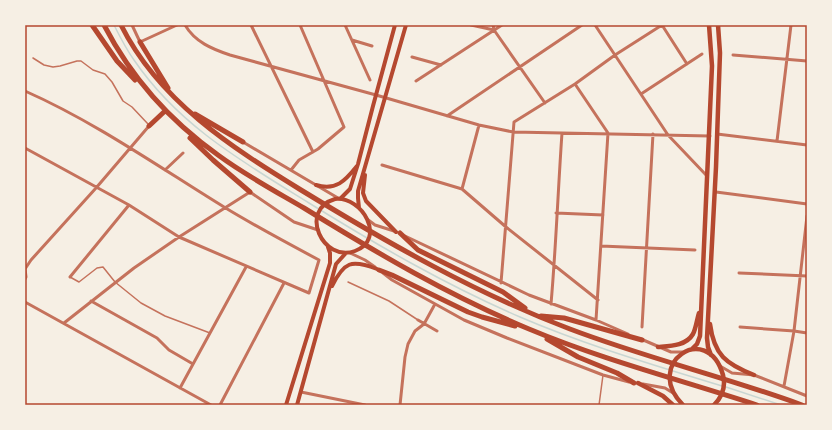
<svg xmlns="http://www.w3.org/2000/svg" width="832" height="430" font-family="Mulish,sans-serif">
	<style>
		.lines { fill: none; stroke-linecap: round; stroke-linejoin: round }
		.stream { stroke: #c9d6d2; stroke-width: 1.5 }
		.service { stroke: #c5725c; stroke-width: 1.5 }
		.minor { stroke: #c5725c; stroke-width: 3 }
		.secondary { stroke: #b5482f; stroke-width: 4 }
		.primary { stroke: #b5482f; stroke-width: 4.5 }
		.trunk { stroke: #b5482f; stroke-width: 5 }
		.neatline { fill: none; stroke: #b5482f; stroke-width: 1.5 }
	</style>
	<rect width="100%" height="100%" fill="#f6efe4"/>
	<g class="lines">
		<path class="stream" d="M114 25C120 37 126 49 134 60 179 126 243 162 309 203 377 245 446 285 520 317 585 345 654 365 722 386
			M726 387 781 405"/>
		<path class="service" d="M33 58 44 65 53 67 60 66 77 61H81L93 70 105 74 112 82 123 101 132 107 148 124
			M70 277 79 282 97 268 103 267 115 282 141 303 165 316 210 333
			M348 282 389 301 418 320
			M599 405 603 375"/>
		<path class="minor" d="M132 25 140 42 177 25
			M185 25C195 42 212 49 230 55L376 95 479 125 513 132 710 136
			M251 25 313 152
			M345 25 370 80
			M471 25 494 30
			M493 25 494 30 545 103
			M595 25 668 135 707 176
			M662 25 687 64
			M352 40 372 46
			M733 55 807 61
			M412 57 441 65
			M416 81 502 25
			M575 84 608 133 596 320
			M25 91C95 122 159 167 224 207 255 226 287 243 319 260L309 293 179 237 129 205 25 148
			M641 94 702 54
			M447 116 582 25
			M717 134 807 145
			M777 141 791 25
			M243 142 338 198
			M382 165 462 189 506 227 598 300
			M165 170 183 153
			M291 170 299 160 318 149 344 127 300 25
			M462 189 479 125
			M716 192 807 204
			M556 213 603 215
			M367 219 375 225 394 231
			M405 236 529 295 596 320 628 334
			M601 246 695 250
			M350 253 365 260 375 267
			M383 273 392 280 464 320 507 338 603 375 629 382
			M739 273 807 276
			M70 277 129 205
			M25 279 26 277 25 269 31 260 96 188 149 126
			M501 283 514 122 575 84 615 55 662 25
			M91 301 157 338 169 350 193 364
			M25 302 211 405
			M551 304C556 247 558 190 562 133
			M418 320 437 331
			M64 323 134 268 179 237 250 192 294 222 318 230
			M642 327 653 134
			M740 327 794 331 807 333
			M641 339 671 352H683
			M720 366 732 373 754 375 807 396
			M643 384 665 388 673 393
			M784 386 794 331 807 216
			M180 388 246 267
			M301 392 365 405
			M220 405 284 283
			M400 405 405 357 408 344 415 331 424 324 435 304"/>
		<path class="secondary" d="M365 175 363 193 366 201 396 232
			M316 185C336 191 345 181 357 166
			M341 198 350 189 358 164 373 106 395 25
			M335 199C362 196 387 239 355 251 323 263 298 210 335 199Z
			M359 208 358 198V191L406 25
			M332 286C344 262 351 259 377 269
			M286 405 330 263V253L328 247
			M297 405 336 264 346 253"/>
		<path class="primary" d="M710 324C714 355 726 364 754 375
			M658 347C670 346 686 346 693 334 696 328 697 319 699 313
			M692 349 697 344 700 336 712 66 709 25
			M711 355 708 347 707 338 716 167 720 53 718 25
			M638 383 663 396 673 405
			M683 405C642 364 707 320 723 375 726 387 723 396 714 405"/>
		<path class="trunk" d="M92 25 117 61 135 80
			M104 25C131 77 170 121 218 155 245 175 275 191 304 208 377 253 450 296 529 329 603 360 681 380 757 405
			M121 25C159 101 231 147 301 190 388 243 475 293 570 329 646 358 726 377 802 405
			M140 42 168 88
			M195 114 243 142
			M149 126 165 111
			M190 138 213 160 250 192
			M400 233 418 250 503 292 525 308
			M379 270 392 275 468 312 482 317 515 326
			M541 316 564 318 642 340
			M547 339 578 357 617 373 634 383"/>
	</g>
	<rect width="832" height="430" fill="none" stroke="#f6efe4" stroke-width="52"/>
	<rect x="26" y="26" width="780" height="378" class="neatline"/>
</svg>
